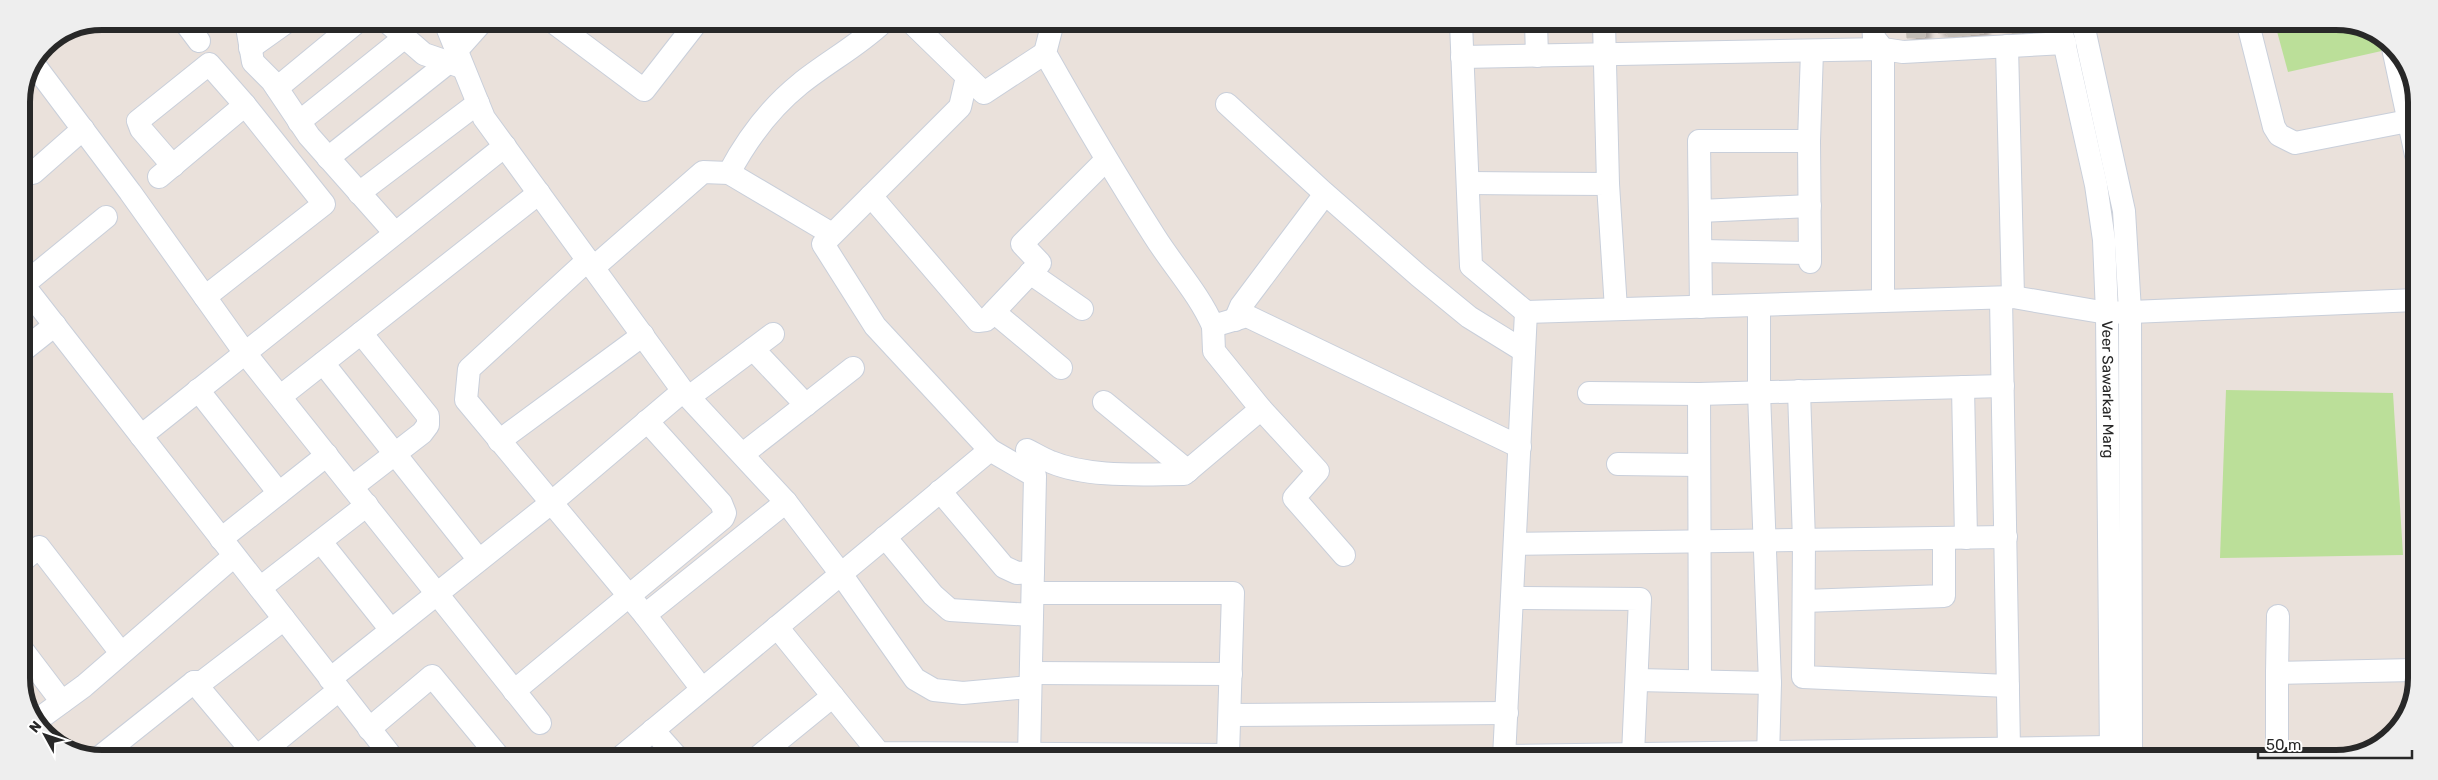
<svg xmlns="http://www.w3.org/2000/svg" width="2438" height="780" font-family="Rubik,sans-serif">
	<style>
		.green { fill: #bbdf99 }
		.building { fill: #c2bdb6; stroke: #c5bdb5; filter: url(#shadow) }
		.lines { fill: none; stroke-linecap: round; stroke-linejoin: round }
		.minor-casing { stroke: #c9cfda; stroke-width: 24 }
		.minor { stroke: #fff; stroke-width: 22 }
		.labels { text-anchor: middle; stroke-width: 4; stroke-linejoin: round; paint-order: stroke }
		.street-label { font-size: 15px; fill: #282828; stroke: #fff }
		.rim { fill: none; stroke: #282828; stroke-width: 6 }
	</style>
	<defs>
		<filter id="shadow"><feDropShadow dx="5.5" dy="3" stdDeviation="2.5" flood-color="#0004"/></filter>
	</defs>
	<rect width="100%" height="100%" fill="#eae1db"/>
	<path class="green" d="M2275 24H2357L2385 43 2386 50 2288 72Z
		M2226 390 2393 393 2403 555 2220 558Z"/>
	<path class="building" d="M1906 24H1925V37L1907 38Z
		M1938 24H1983L1984 33 1949 37 1946 33H1938Z
		M1999 24H2020L2021 34H2012V28L2000 29Z"/>
	<g class="lines">
		<defs>
			<g id="minor">
				<path d="M184 21 199 41"/>
				<path d="M246 21 253 62 272 81 309 136 395 233"/>
				<path d="M387 22 424 54 459 66"/>
				<path d="M445 22 484 118 683 391 786 502 841 574 915 679 934 690 963 693 1030 687"/>
				<path d="M553 22 644 90 697 22"/>
				<path d="M911 22 984 93 1045 53"/>
				<path d="M1053 22 1045 53C1080 115 1116 176 1155 237 1174 267 1199 294 1213 326L1247 316 1520 447"/>
				<path d="M1461 23 1471 266 1526 312 2013 297 2107 313 2416 300"/>
				<path d="M1536 23 1537 56"/>
				<path d="M1604 23 1608 184"/>
				<path d="M1873 23 1874 38 1883 49 1903 52 2065 43"/>
				<path id="s1" d="M2060 24 2096 185 2104 240 2107 313 2111 758"/>
				<path d="M2083 24 2124 211 2130 311 2131 758"/>
				<path d="M2248 24 2274 127 2279 135 2295 143 2408 121"/>
				<path d="M2007 46 2013 297"/>
				<path d="M250 48 288 21"/>
				<path d="M2393 48 2416 155"/>
				<path d="M457 50 482 22"/>
				<path d="M1462 57 1883 49V301"/>
				<path d="M36 67 130 192 245 353 540 723"/>
				<path d="M967 77 960 107 823 244 875 326 990 450"/>
				<path d="M277 88 357 22"/>
				<path d="M1227 104 1322 191 1419 276 1469 317 1524 351"/>
				<path d="M299 122 405 37"/>
				<path d="M1809 141 1810 262"/>
				<path d="M328 158 449 62"/>
				<path d="M173 166 141 129 138 121 209 64 245 105"/>
				<path d="M33 173 83 129"/>
				<path d="M729 173C747 139 769 109 800 84 827 62 858 46 883 22"/>
				<path d="M159 177 245 105 324 204 205 297"/>
				<path d="M1468 183 1608 184 1616 309"/>
				<path d="M359 193 478 103"/>
				<path d="M871 196 978 321 986 320 1040 263 1022 244 1106 160"/>
				<path d="M1700 211 1810 206"/>
				<path d="M1701 251 1810 253"/>
				<path d="M588 260 469 369 466 400 645 615 702 689"/>
				<path d="M593 268 703 172 729 173 832 234"/>
				<path d="M1030 273 1082 309"/>
				<path d="M21 282 391 756"/>
				<path d="M23 285 106 217"/>
				<path d="M2001 298 2009 749 2012 758"/>
				<path d="M1759 305V393L1770 683 1768 758"/>
				<path d="M1701 307 1699 141H1809L1812 51"/>
				<path d="M994 312 1061 368"/>
				<path d="M1235 320 1241 306 1325 194"/>
				<path d="M753 349 806 405"/>
				<path d="M21 352 55 325"/>
				<path d="M323 363 479 560"/>
				<path d="M1963 387 1966 538"/>
				<path d="M198 390 279 493"/>
				<path d="M1799 391 1804 541 1803 677 2008 686"/>
				<path d="M1589 393 1699 394 2003 386"/>
				<path d="M1699 394 1700 681"/>
				<path d="M281 396 539 193"/>
				<path d="M689 397 773 334"/>
				<path d="M1104 402 1188 471"/>
				<path d="M1261 409 1318 471 1294 498 1344 555"/>
				<path d="M141 436 505 146"/>
				<path d="M499 441 643 335"/>
				<path d="M1027 450C1035 454 1043 459 1051 462 1089 478 1144 474 1184 474L1261 409 1214 351 1213 326"/>
				<path d="M743 454 853 368"/>
				<path d="M1618 464 1699 465"/>
				<path d="M352 487 422 433 428 425V416L361 333"/>
				<path d="M940 491 1004 567 1017 573 1033 572"/>
				<path d="M885 537 933 595 950 610 1032 615"/>
				<path d="M221 539 327 455"/>
				<path d="M321 542 391 630"/>
				<path d="M1515 544 2006 537"/>
				<path d="M21 562 39 547 121 653"/>
				<path d="M260 588 367 505"/>
				<path d="M1033 593H1233L1228 755"/>
				<path d="M1512 598 1640 599 1633 754"/>
				<path d="M1804 601 1944 596V538"/>
				<path d="M645 615 786 502"/>
				<path d="M777 627 879 753 1228 755V757"/>
				<path d="M21 648 62 702"/>
				<path d="M1031 673 1231 674"/>
				<path d="M2277 673 2278 616"/>
				<path d="M330 679 551 503 683 391"/>
				<path d="M1637 680 1770 683"/>
				<path d="M194 682 256 756"/>
				<path d="M514 691 723 518 725 513 721 503 647 421"/>
				<path d="M1230 715 1507 713"/>
				<path d="M36 721 84 686 234 556"/>
				<path d="M369 729 432 676 498 756"/>
				<path d="M653 730 677 757"/>
				<path d="M101 756 194 682H202L284 619"/>
				<path d="M258 756 339 690"/>
				<path d="M1505 756 2110 747"/>
				<path d="M621 757 990 450 1035 476 1029 757"/>
				<path d="M758 757 833 696"/>
				<path d="M1504 758 1526 312"/>
				<path d="M2277 759V673L2414 670"/>
			</g>
		</defs>
		<use href="#minor" class="minor-casing"/>
		<use href="#minor" class="minor"/>
	</g>
	<g class="labels">
		<g class="street-label">
			<text dy="5" stroke="none"><textPath href="#s1" startOffset="370">Veer Sawarkar Marg</textPath></text>
		</g>
	</g>
	<path d="M0 0H2438V780H0ZM102 30H2336A72 72 0 0 1 2408 102V678A72 72 0 0 1 2336 750H102A72 72 0 0 1 30 678V102A72 72 0 0 1 102 30Z" fill="#eee" fill-rule="evenodd"/>
	<path class="rim" d="M102 30H2336A72 72 0 0 1 2408 102V678A72 72 0 0 1 2336 750H102A72 72 0 0 1 30 678V102A72 72 0 0 1 102 30Z"/>
	<g transform="translate(45 735) rotate(310)" stroke="#ffffff" stroke-width="4" paint-order="stroke">
	<path d="M0-4L9 19L0 12L-9 19Z" fill="#282828"/>
	<text y="-8" font-size="14" font-weight="bold" text-anchor="middle" fill="#282828">N</text>
	</g>
	<path d="M2258 750v8h154v-8" fill="none" stroke="#282828" stroke-width="2.5"/>
	<text x="2266" y="750" font-size="15" fill="#282828" stroke="#ffffff" stroke-width="4" paint-order="stroke">50 m</text>
</svg>
